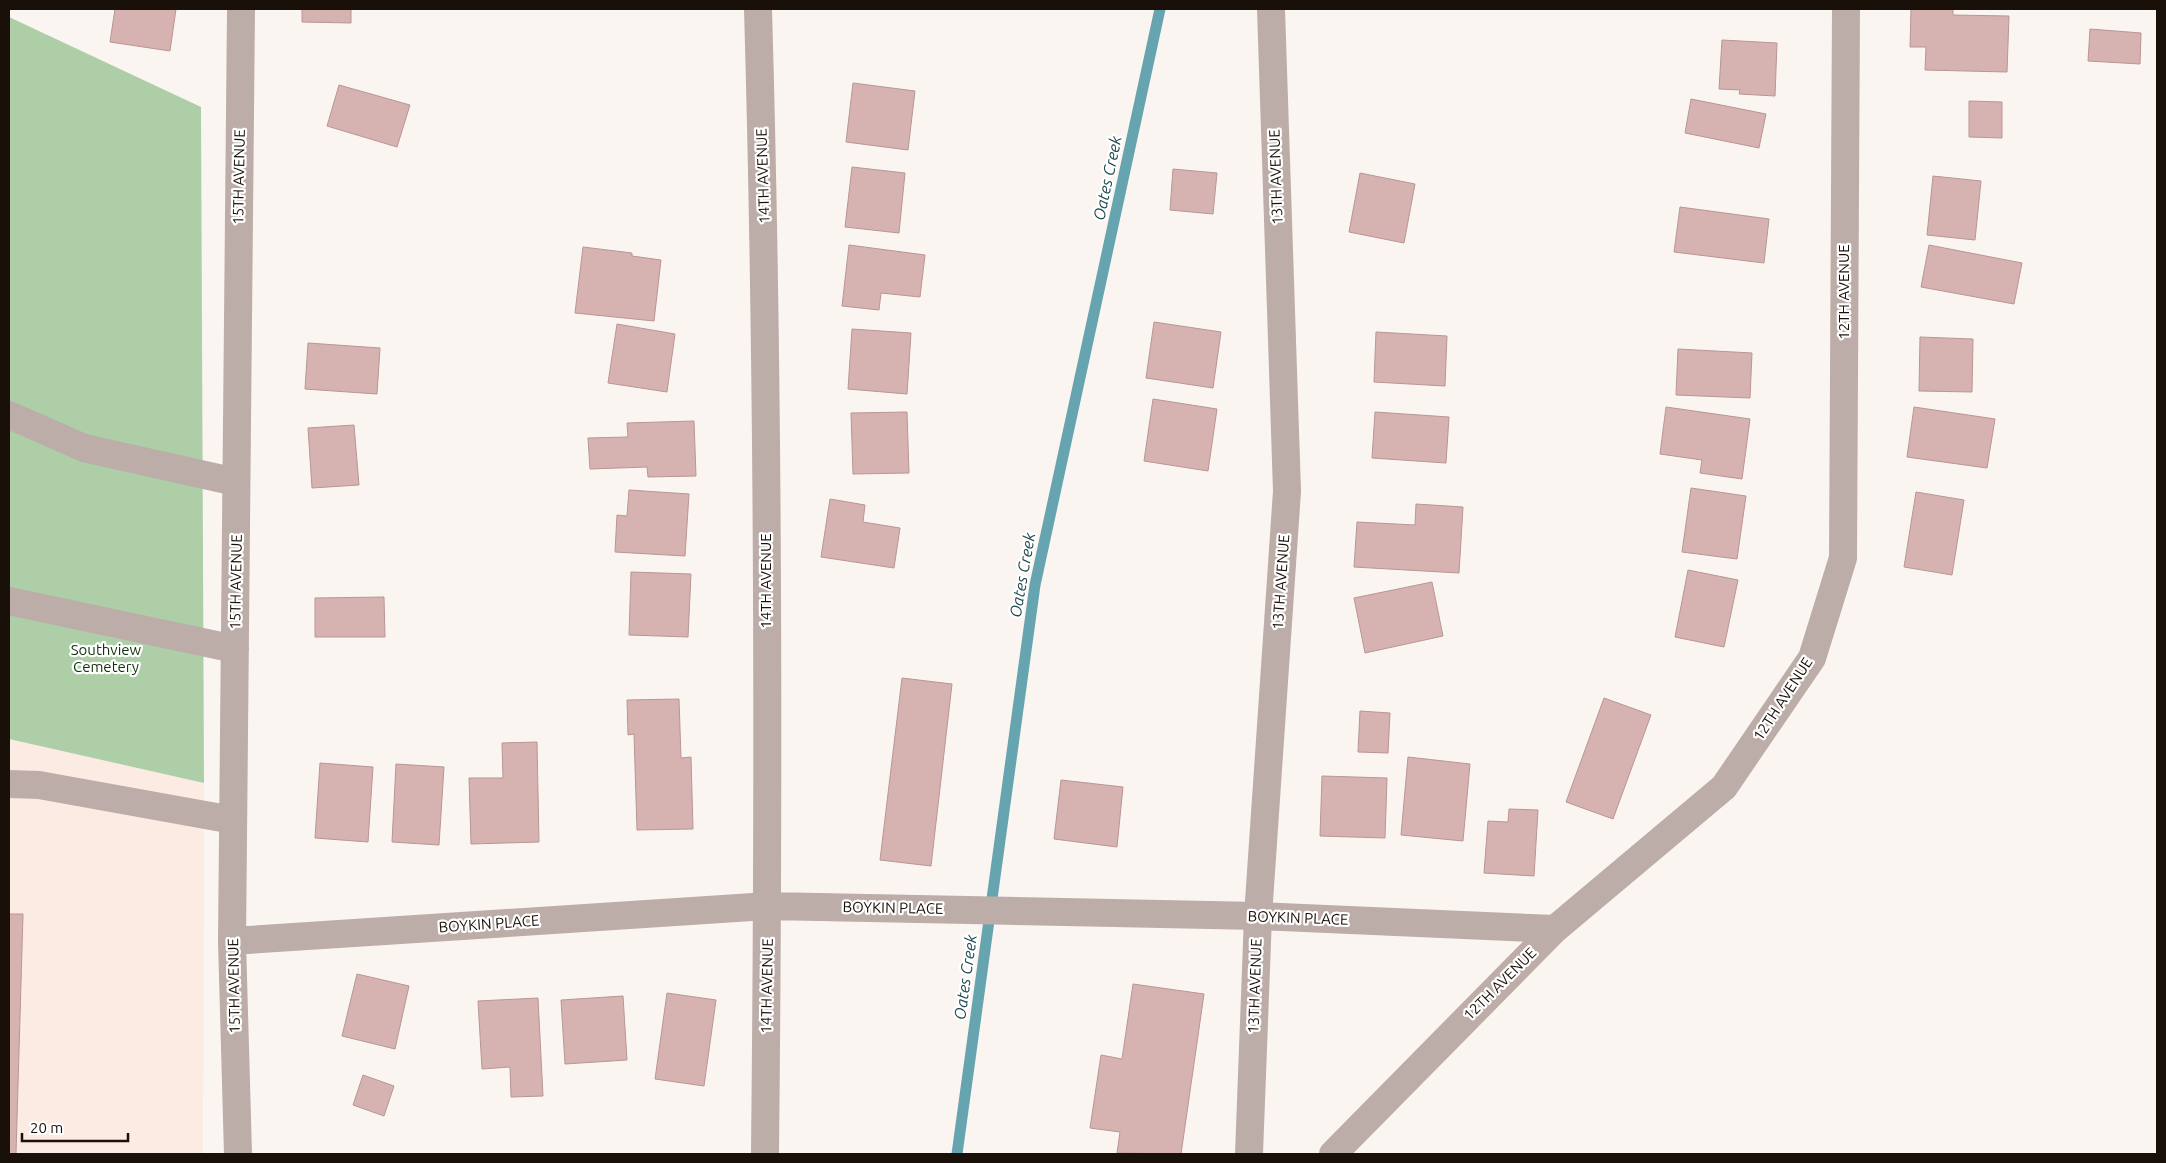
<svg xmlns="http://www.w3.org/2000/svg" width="2166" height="1163" font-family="Ubuntu,sans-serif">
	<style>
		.built { fill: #fbebe3 }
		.green { fill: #adcea6 }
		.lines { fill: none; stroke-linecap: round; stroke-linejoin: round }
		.stream { stroke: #66a4af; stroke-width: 11 }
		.building { fill: #d6b2b1; stroke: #b89695 }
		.minor { stroke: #bcada9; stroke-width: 28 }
		.labels { text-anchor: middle; stroke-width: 4.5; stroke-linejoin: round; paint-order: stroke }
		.street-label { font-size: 15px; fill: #1a100a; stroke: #fff }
		.park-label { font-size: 15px; fill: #12320c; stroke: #fff }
		.water-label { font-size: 16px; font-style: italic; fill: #1d4950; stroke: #fff }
	</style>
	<rect width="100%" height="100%" fill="#fbf5f1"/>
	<path class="built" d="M9 739 204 783 203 1154H9Z"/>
	<path class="green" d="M9 17 201 107 204 783 9 739Z"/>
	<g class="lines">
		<path class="stream" d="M957 1154 1035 585 1160 9"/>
	</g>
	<path class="building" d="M115 9H176L170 51 110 42Z
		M302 9H351V23L302 22Z
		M1911 9H1953V15L2009 16 2007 72 1925 70 1926 47H1910Z
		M2090 29 2141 33 2140 64 2088 61Z
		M1722 40 1777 43 1775 96 1739 94 1740 90 1719 89Z
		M853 83 915 91 908 150 846 142Z
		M339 85 410 105 397 147 327 126Z
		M1691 99 1766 114 1759 148 1685 133Z
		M1969 101 2002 102V138L1969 137Z
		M852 167 905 173 899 233 845 227Z
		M1173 169 1217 173 1213 214 1170 210Z
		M1360 173 1415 184 1404 243 1349 232Z
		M1933 176 1981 181 1975 240 1927 235Z
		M1680 207 1769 219 1764 263 1674 252Z
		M849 245 925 255 920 297 881 293 879 310 842 306Z
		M1929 245 2022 263 2014 304 1921 287Z
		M583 247 632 253V256L661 260 654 321 575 313Z
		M1154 322 1221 332 1213 388 1146 378Z
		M617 324 675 334 667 392 608 383Z
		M852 329 911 333 907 394 848 389Z
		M1376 332 1447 336 1445 386 1374 382Z
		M1920 337 1973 339 1972 392 1919 391Z
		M308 343 380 348 377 394 305 389Z
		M1678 349 1752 353 1750 398 1676 395Z
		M1153 399 1217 409 1208 471 1144 461Z
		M1666 407 1750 419 1742 479 1700 473 1702 460 1660 454Z
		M1914 407 1995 419 1987 468 1907 457Z
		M907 412 909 473 853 474 851 413Z
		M1375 412 1449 417 1446 463 1372 458Z
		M694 421 696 476 648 477 647 467 590 469 588 438 628 437 627 423Z
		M354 425 359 485 312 488 308 428Z
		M1691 488 1746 496 1737 559 1682 552Z
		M629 490 689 494 685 556 615 552 617 515 627 516Z
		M1916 492 1964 500 1952 575 1904 567Z
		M830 499 865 505 863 522 900 528 894 568 821 557Z
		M1416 504 1463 507 1459 573 1354 567 1357 522 1415 525Z
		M1688 570 1738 580 1724 647 1675 637Z
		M631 572 691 574 688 637 629 635Z
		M1432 582 1443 636 1365 653 1354 598Z
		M384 597 385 637H315V598Z
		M902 678 952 684 931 866 880 860Z
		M1604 698 1651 715 1613 819 1566 802Z
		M679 699 681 758 691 757 693 829 637 830 634 734 628 735 627 700Z
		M1360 711 1390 713 1388 753 1358 752Z
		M537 742 539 842 471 844 469 778H503L502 743Z
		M1408 757 1470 764 1463 841 1401 835Z
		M320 763 373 767 368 842 315 838Z
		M396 764 444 767 439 845 392 842Z
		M1322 776 1387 778 1385 838 1320 836Z
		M1061 780 1123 787 1117 847 1054 839Z
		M1509 809 1538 810 1534 876 1484 873 1488 821 1508 822Z
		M9 914H23L16 1154H9Z
		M357 974 409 986 395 1049 342 1036Z
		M1133 984 1204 994 1181 1154 1117 1153 1120 1132 1090 1128 1101 1055 1122 1059Z
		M667 993 716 1000 704 1086 655 1079Z
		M623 996 627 1060 565 1064 561 1000Z
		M538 998 543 1096 511 1097 510 1067 482 1069 478 1001Z
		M363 1075 394 1086 384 1116 353 1105Z"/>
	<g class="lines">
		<path class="minor" d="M758 9C769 390 769 772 765 1154
			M9 415 84 448 236 482
			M9 601 235 649
			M9 784 39 785 233 820
			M232 941 768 906 1258 916 1555 929
			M238 1154 232 941 241 9
			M1249 1154 1258 916 1287 491 1271 9
			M1333 1154 1555 929 1724 787 1812 658 1843 558 1846 9"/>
	</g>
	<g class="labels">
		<g class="street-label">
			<text transform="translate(763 176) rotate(-92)" y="5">14TH AVENUE</text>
			<text transform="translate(239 177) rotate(-89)" y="5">15TH AVENUE</text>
			<text transform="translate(1276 177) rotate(-92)" y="5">13TH AVENUE</text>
			<text transform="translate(1844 292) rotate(-90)" y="5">12TH AVENUE</text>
			<text transform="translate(766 581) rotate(-90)" y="5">14TH AVENUE</text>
			<text transform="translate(236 582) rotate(-89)" y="5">15TH AVENUE</text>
			<text transform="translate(1281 582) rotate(-86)" y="5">13TH AVENUE</text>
			<text transform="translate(1783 699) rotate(-57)" y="5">12TH AVENUE</text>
			<text transform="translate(893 908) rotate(1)" y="5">BOYKIN PLACE</text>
			<text transform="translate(1298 918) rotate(2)" y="5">BOYKIN PLACE</text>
			<text transform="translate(489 924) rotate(-4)" y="5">BOYKIN PLACE</text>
			<text transform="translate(1500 984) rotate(-45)" y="5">12TH AVENUE</text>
			<text transform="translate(234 986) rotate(-91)" y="5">15TH AVENUE</text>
			<text transform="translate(767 986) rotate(-89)" y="5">14TH AVENUE</text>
			<text transform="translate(1255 986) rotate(-88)" y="5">13TH AVENUE</text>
		</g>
		<g class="park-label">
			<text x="106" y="655">Southview<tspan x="106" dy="17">Cemetery</tspan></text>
		</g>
		<g class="water-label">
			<text transform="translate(1107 178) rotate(-78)" y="6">Oates Creek</text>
			<text transform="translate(1022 575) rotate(-80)" y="6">Oates Creek</text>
			<text transform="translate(965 977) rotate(-82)" y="6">Oates Creek</text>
		</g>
	</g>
	<rect width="2166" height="1163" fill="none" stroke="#1a100a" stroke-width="20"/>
	<path d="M22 1133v8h106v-8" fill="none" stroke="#1a100a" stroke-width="2.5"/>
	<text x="30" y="1133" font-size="15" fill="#1a100a" stroke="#ffffff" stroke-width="4" paint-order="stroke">20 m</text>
</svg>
